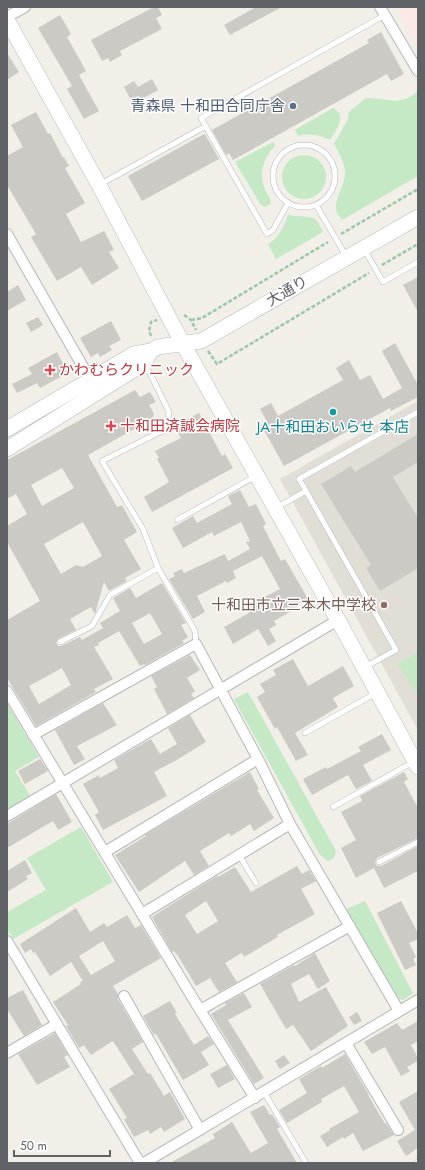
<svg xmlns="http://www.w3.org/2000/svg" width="425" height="1170" font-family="Jost,'Noto Sans JP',sans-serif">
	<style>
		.education { fill: #e1ded6 }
		.medical { fill: #fce8e6 }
		.green { fill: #c5e8c5 }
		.building { fill: #cccac5; fill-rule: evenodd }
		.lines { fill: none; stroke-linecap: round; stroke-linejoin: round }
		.lane-casing { stroke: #b5b8bc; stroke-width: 6 }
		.street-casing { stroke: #b5b8bc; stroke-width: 12 }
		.secondary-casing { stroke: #b6babf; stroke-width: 16 }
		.path { stroke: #9cc7a9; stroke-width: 2.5; stroke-dasharray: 4 2; stroke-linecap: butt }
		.lane { stroke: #fff; stroke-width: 5 }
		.street { stroke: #fff; stroke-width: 10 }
		.secondary { stroke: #fff; stroke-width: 15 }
		.service-dot { fill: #5c6f8a; stroke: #fff; stroke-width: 1.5 }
		.health-dot { fill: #e0444e; stroke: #fff; stroke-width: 1.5 }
		.culture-dot { fill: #0f9aa8; stroke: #fff; stroke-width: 1.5 }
		.education-dot { fill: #8d6e63; stroke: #fff; stroke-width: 1.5 }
		.labels { text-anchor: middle; stroke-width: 3; stroke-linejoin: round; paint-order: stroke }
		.service-label { font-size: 15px; fill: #4e5e75; stroke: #fff; text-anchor: end }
		.street-label { font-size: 15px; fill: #5f6368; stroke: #fff }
		.health-label { font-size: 15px; fill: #be3a42; stroke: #fff; text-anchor: start }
		.culture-label { font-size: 15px; fill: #0d838f; stroke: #fff }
		.education-label { font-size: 15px; fill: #785e54; stroke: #fff; text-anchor: end }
	</style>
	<rect width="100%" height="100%" fill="#f1efe8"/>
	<path class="education" d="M418 401V730L280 479Z"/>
	<path class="medical" d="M396 7H418V45Z"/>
	<path class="green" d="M417 92 418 176 342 220C339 216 336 213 336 208 335 198 346 184 345 171 344 161 339 153 334 144L348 119 349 112 366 98C386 98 400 107 417 92Z
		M333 108C348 115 336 130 330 140 320 135 310 133 298 136L295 130Z
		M273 142 275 146C259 162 258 182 271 200L270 204 265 207 261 205 235 162Z
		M282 177a22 22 0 1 1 44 0a22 22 0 1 1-44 0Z
		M288 215C295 217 312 215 316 220 319 223 321 228 323 232L276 259 268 244C279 238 284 226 288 215Z
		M418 652V696L398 664Z
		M248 692 336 851 334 858 328 861 320 855 234 699Z
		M7 703 39 757 15 771 31 797 7 811Z
		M81 827 113 882 13 939 7 929V912L46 890 27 858Z
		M365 901 413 993 403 1000 396 998 344 910Z"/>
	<path class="building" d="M154 7H158L162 15 156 18 162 29 120 51 122 55 110 62 108 58 102 61 91 40Z
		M256 7H282L230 35 224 25Z
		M60 15 71 34 67 37 86 71 79 75 99 111 84 119 67 89 72 86 38 28Z
		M381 32 404 74 391 81 387 74 233 160 229 153 226 155 212 130 369 43 367 40Z
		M7 53 19 72 7 80Z
		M152 79 158 90 133 104 124 87 134 81 138 87Z
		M36 112 48 134 50 133 63 158 64 157 69 166 65 168 85 203 66 214 81 242 104 231 114 250 109 252 119 268 92 285 81 267 57 281 31 237 36 234 7 185V156L23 147 11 125Z
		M204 134H205L219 159 142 201 128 176Z
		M418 277V312L403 285Z
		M18 285 26 300 7 311V292Z
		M38 317 43 325 31 332 26 323Z
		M111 321 121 340 109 346 112 350 100 357 98 353 91 357 80 338Z
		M395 343 418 385V397L391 411 390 408 284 466 261 425 267 422 260 409 271 403 278 416 343 380 336 368 349 360 360 380 370 375 383 399 402 388 382 351Z
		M57 352 68 373 40 388 37 383 17 393 12 384 32 374 28 368Z
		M135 390 140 397 150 392 156 402 149 405 154 414 152 419 88 455 117 507 122 505 137 532 124 540 141 569 125 578 127 581 109 591 104 582 95 614 91 607 70 619 76 630 58 639 56 643 58 646H61L80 637 82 640 103 628 100 623 120 611 113 598 130 588 136 598 162 583 186 623 181 625 188 637 182 641 184 643 145 665 144 664 140 666 119 631 98 643 99 645 94 647 113 679 94 689 96 692 36 726 7 678V620L40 601 7 542V526L27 514 16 494 7 499V460ZM62 468 74 488 42 506 31 485ZM83 522 102 556 83 567 76 565 61 574 44 544ZM150 613 162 634 144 644 132 623ZM62 668 71 685 39 704 29 686Z
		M199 413 222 456 225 454 233 468 152 512 144 497 169 482 157 459 159 458 155 451 181 438 177 431 185 427 182 422Z
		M418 434V462L393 477 418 518V568L380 591 366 568 371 565 321 484 351 466 355 472Z
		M240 490 249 507 256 504 266 524 263 526 281 561 285 559 308 599 296 605 297 608 274 621 276 625 269 629 276 641 268 646 258 629 233 644 224 627 249 613 246 607 280 589 262 556 233 571 236 578 227 583 226 581 197 596 205 612 193 619 169 579 175 576 173 573 182 569 184 573 225 554 228 561 250 549 246 542 250 541 241 522 214 536 212 532 183 548 172 528 193 516 197 523 232 504 228 496Z
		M190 655 200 670 187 678 195 691 191 694 194 698 167 714 154 689 157 687 151 676Z
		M293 659 308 686 343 666 354 686 333 698 338 707 295 733 308 755 296 761 277 727 275 729 257 697 265 692 260 684 276 675 273 670Z
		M103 703 117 725 77 746 85 759 74 765 55 730Z
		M190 715 206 742 175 761 154 772 167 796 103 830 95 815 99 812 83 784 99 775 100 778 118 768 114 760 151 739 160 754 177 744 168 728Z
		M382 734 391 750 363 765 372 781 356 789 348 775 312 795 303 779 326 767 327 769 361 751 358 747Z
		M40 759 48 771 25 784 18 771Z
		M250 772 259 789 257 790 274 818 254 831 250 824 231 836 229 833 200 851 209 866 194 875 185 861 139 892 115 855 146 836 145 835Z
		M404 772 408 779 404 782 418 808V838L377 858 375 862 377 866H381L418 846V871L384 888 374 868 356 878 341 848 356 840 341 812 362 801 360 796Z
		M56 794 72 822 58 830 53 821 7 848V824Z
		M25 860 32 873 26 876 28 879 7 892V871Z
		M297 866 302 874 309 870 316 881 301 889 315 914 277 935 278 937 244 957 242 953 225 963 237 982 219 992 210 978 196 986 178 956 174 951 172 952 152 917 172 904 217 876 218 877 235 867 251 892ZM206 901 218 921 197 934 185 915Z
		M401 901 418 933V939L409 943 416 957 413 959 416 965 405 970 377 913Z
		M76 908 90 932 104 923 107 927 127 915 135 928 141 925 161 958 113 986 118 994V999L143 1042 132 1049 148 1074 150 1073 164 1096 170 1092 185 1119 164 1132 161 1127 150 1134 148 1130 134 1137 124 1119 127 1118 109 1089 134 1074 113 1041 91 1055 84 1045 79 1048 66 1026 68 1025 53 1002 81 984 80 982 83 981 71 962 50 976 35 952 33 953 31 949 25 953 20 944ZM103 941 115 961 91 975 79 956Z
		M315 953 330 981 318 989 309 974 291 984 299 1002 326 987 348 1026 311 1051 293 1025 286 1029 260 984 294 965 295 966Z
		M23 990 42 1025 24 1036 7 1009V998Z
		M244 993 252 1007 228 1020 264 1078 254 1084 211 1014 226 1005 225 1003Z
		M170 1001 177 1013 175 1014 194 1045 208 1036 214 1044 201 1052 209 1065 183 1080 156 1034 154 1035 143 1016Z
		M357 1012 362 1021 354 1025 349 1017Z
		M418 1021V1041L411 1045 418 1058V1061L407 1067 410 1071 401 1076 385 1047 372 1054 364 1042 397 1023 402 1030Z
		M55 1033 68 1055 64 1057 70 1067 37 1085 18 1054Z
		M345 1054 369 1095H368L385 1124 386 1123 394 1135 363 1151 353 1133 344 1139 343 1137 327 1147 320 1136 330 1130 329 1129 359 1112 344 1086 321 1099 322 1102 287 1123 279 1110 307 1093 299 1079 321 1066 322 1068Z
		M284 1055 290 1063 280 1069 275 1061Z
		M227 1065 235 1079 218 1088 210 1074Z
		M418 1091V1148L406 1156 397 1141 415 1130 399 1102Z
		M264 1105 270 1115 272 1114 280 1127 277 1129 297 1163H170L215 1138 213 1134 232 1122 251 1153 268 1143 250 1112Z"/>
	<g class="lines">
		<defs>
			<path id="lane" d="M273 176a31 31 0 1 1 62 0a31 31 0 1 1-62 0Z
				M99 185 206 126
				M288 203 273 230 267 234 201 118 385 15
				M316 205 346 256
				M364 249 383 282 418 262
				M143 365 150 373 169 412 166 429 102 461 143 529 158 568 195 631 196 644
				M306 491 299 479 418 412
				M276 508 306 491 396 650 365 667
				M177 520 256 476
				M60 642 92 626 110 595 158 568
				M305 733 376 693
				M333 807 413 762
				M239 855 256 883
				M379 862 418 842
				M264 1092 306 1163
				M416 1163 418 1162"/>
			<path id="street" d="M380 7 418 71
				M7 17 25 7
				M7 234 90 379
				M7 691 200 1010 255 1098
				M33 735 196 644 258 759 290 824 399 1011
				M7 816 338 620
				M105 852 258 759
				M142 914 290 824
				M7 941 140 1163
				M124 996 200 1130
				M200 1010 350 926
				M346 1043 398 1130
				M7 1053 57 1024
				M144 1163 418 1000"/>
			<path id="secondary" d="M7 20 99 185 183 344 338 620 418 767
				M7 429 134 354 151 351 158 347 201 341 418 217
				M7 449 143 364 151 351"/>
		</defs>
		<use href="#lane" class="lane-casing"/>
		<use href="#street" class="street-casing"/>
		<use href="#secondary" class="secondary-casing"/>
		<path class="path" d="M341 234 418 189
			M382 265 418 244
			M184 315 191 320 196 330
			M191 320 202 318 328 242
			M151 336 149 331 151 322 157 320
			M208 351 217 364 369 273"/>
		<use href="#lane" class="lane"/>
		<use href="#street" class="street"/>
		<use href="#secondary" class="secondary"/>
	</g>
	<circle class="service-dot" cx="293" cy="106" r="4"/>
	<g class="health-dot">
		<path d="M48 364h4v4h4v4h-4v4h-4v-4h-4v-4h4z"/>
		<path d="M109 420h4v4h4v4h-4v4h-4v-4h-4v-4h4z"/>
	</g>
	<circle class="culture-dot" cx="333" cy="412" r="4"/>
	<circle class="education-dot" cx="384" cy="605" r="4"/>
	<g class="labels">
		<g class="service-label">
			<text x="285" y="111">青森県 十和田合同庁舎</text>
		</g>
		<g class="street-label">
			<text transform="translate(287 291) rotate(-30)" y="5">大通り</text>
		</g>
		<g class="health-label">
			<text x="59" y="375">かわむらクリニック</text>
			<text x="120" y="431">十和田済誠会病院</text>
		</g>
		<g class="culture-label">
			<text x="333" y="432">JA十和田おいらせ 本店</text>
		</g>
		<g class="education-label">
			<text x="376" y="610">十和田市立三本木中学校</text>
		</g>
	</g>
	<rect width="425" height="1170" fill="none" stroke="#5f6368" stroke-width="16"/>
	<path d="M14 1150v6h96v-6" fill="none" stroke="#5f6368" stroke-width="2"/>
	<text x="20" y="1150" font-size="12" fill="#5f6368" stroke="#ffffff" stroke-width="3" paint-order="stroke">50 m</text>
</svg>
